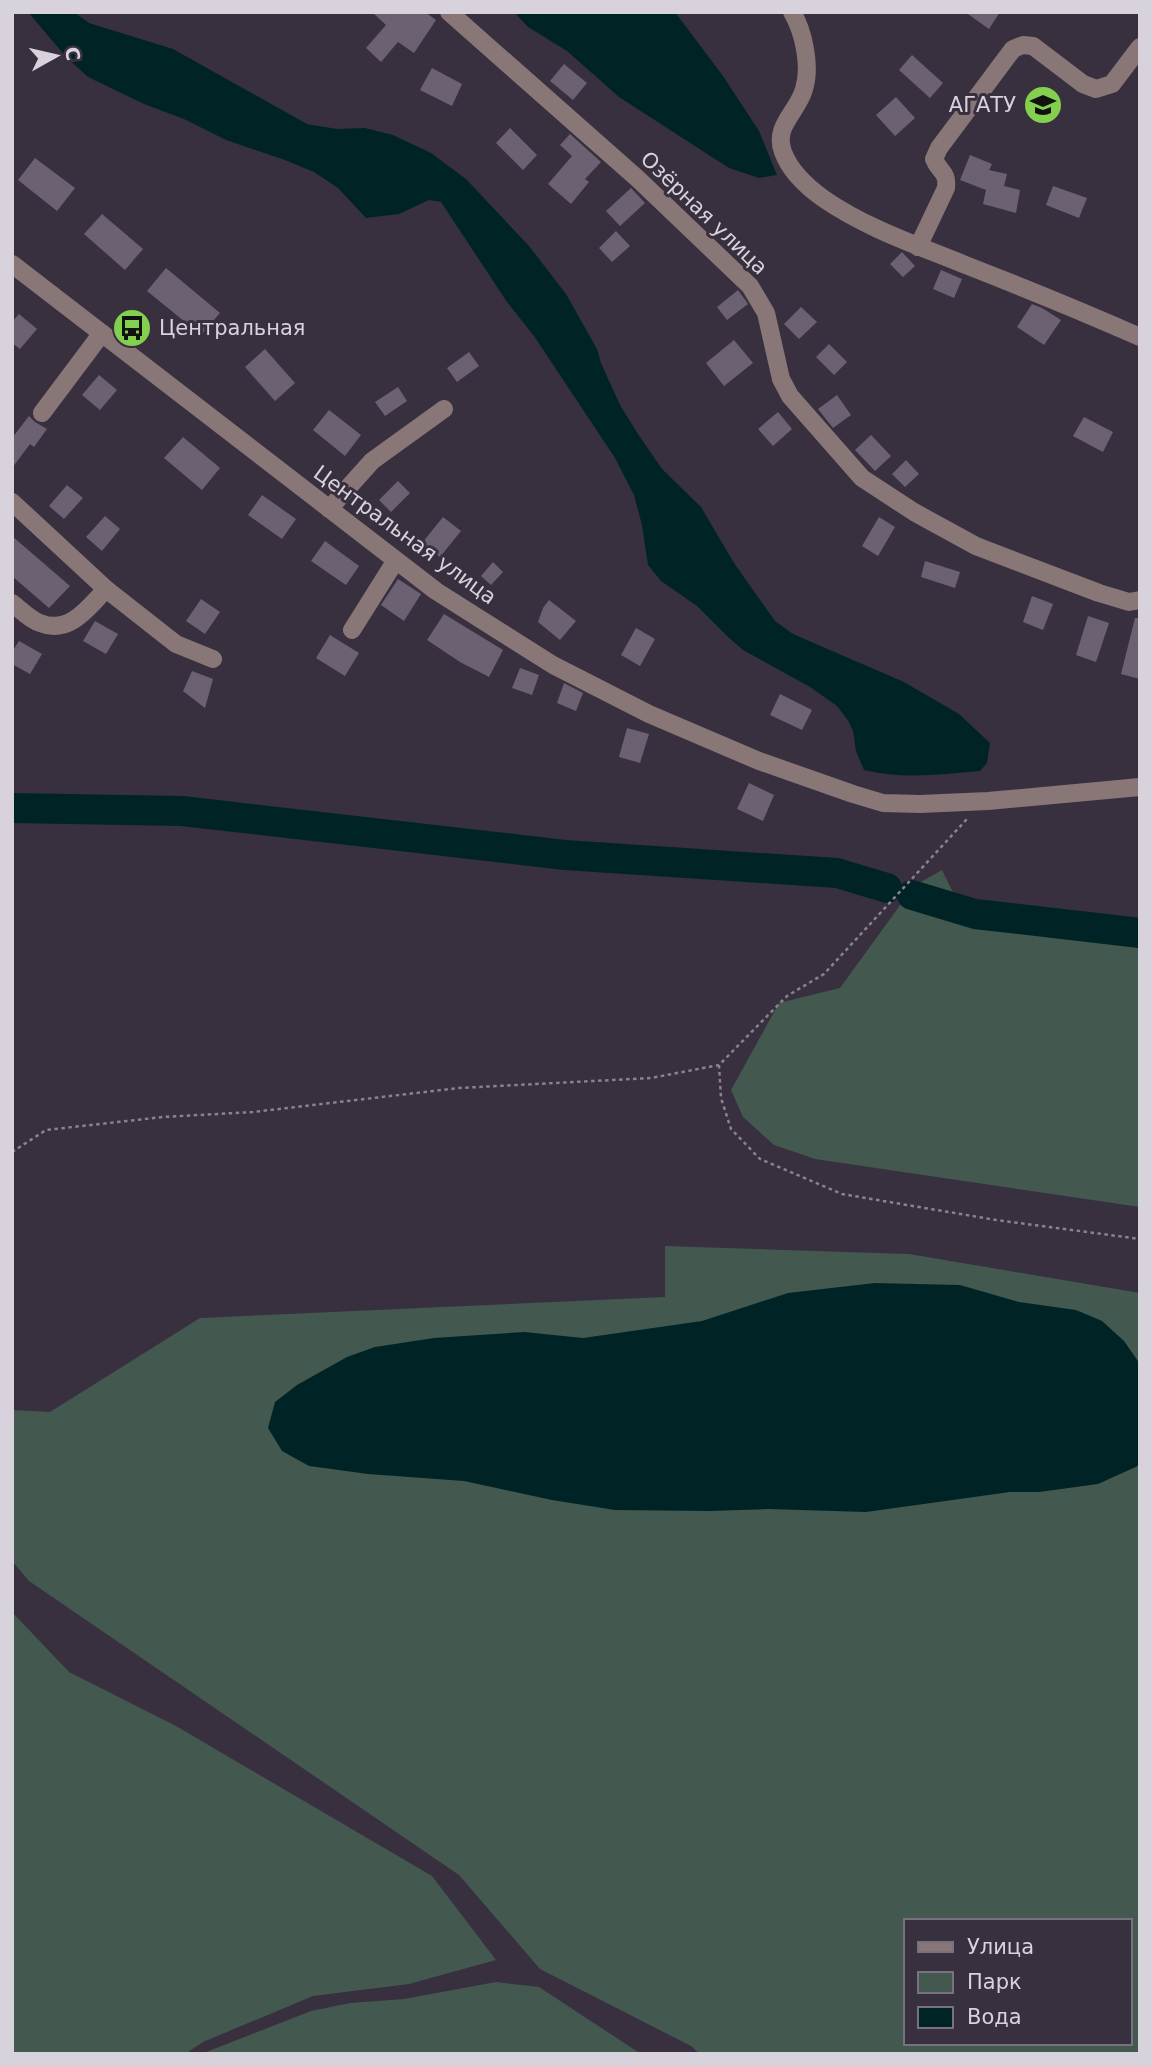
<svg xmlns="http://www.w3.org/2000/svg" width="1152" height="2066" font-family="'DejaVu Sans',sans-serif">
	<style>
		.green { fill: #43584e; fill-rule: evenodd }
		.water { fill: #002425 }
		.lines { fill: none; stroke-linecap: round; stroke-linejoin: round }
		.river { stroke: #002425; stroke-width: 30 }
		.building { fill: #6b6172 }
		.path { stroke: #89828f; stroke-width: 2.5; stroke-dasharray: 3.5 3.5; stroke-linecap: butt }
		.minor { stroke: #897777; stroke-width: 18 }
		.labels { text-anchor: middle; stroke-width: 6; stroke-linejoin: round; paint-order: stroke }
		.poi-label { font-size: 21px; fill: #d8d2dc; stroke: #38303f; text-anchor: end }
		.street-label { font-size: 21px; fill: #d8d2dc; stroke: #38303f }
	</style>
	<rect width="100%" height="100%" fill="#38303f"/>
	<path class="green" d="M942 870 968 923 1045 935 1140 936V1207L815 1159 774 1145 743 1117 731 1090 779 1003 840 988 914 886Z
		M665 1246 909 1254 1140 1293V2054H700L691 2046 540 1969 459 1875 29 1581 12 1561V1410L50 1412 200 1318 665 1297ZM905 1921H1129V2043H905Z
		M12 1612 69 1672 176 1726 432 1876 496 1960 409 1984 313 1996 203 2042 185 2054H12Z
		M496 1982 539 1987 641 2054H201L311 2011 350 2003 404 1999Z"/>
	<path class="water" d="M28 12H74L89 23 173 49 307 124 337 129 365 128 393 135 431 153 466 179 529 246 566 294 597 349 601 363 620 405 638 434 662 469 701 507 734 563 775 621 793 634 904 682 959 714 990 743 987 763 980 771C942 774 902 780 864 770L856 751 853 731 849 722 837 706 810 687 743 650 727 636 697 606 661 581 648 565 642 525 634 495 615 458 534 336 507 302 441 202 429 200 399 214 366 218 338 188 314 172 285 160 226 140 184 119 144 104 88 77 66 57Z
		M514 12H675L723 76 759 131 777 175 759 178 729 168 619 97 567 51 528 27Z
		M875 1283 960 1285 1019 1302 1076 1310 1102 1321 1124 1341 1140 1364V1465L1098 1484 1039 1492H1010L866 1512 768 1509 709 1511 615 1510 552 1500 464 1481 368 1474 309 1466 282 1451 268 1428 275 1402 297 1385 347 1357 375 1347 434 1338 524 1332 583 1338 702 1321 788 1293Z"/>
	<g class="lines">
		<path class="river" d="M12 808 182 811 565 855 837 873 887 888
			M912 895 975 914 1140 933"/>
	</g>
	<path class="building" d="M372 12H425L436 20 414 53 398 42 381 62 366 48 386 25Z
		M965 12H1000L989 29Z
		M912 55 943 83 930 98 899 70Z
		M564 64 587 83 573 100 550 81Z
		M432 68 462 84 452 106 420 90Z
		M896 97 915 118 895 136 876 115Z
		M510 128 537 155 523 170 496 143Z
		M570 134 601 162 585 179 589 182 571 204 548 184 572 156 560 145Z
		M970 155 992 164 989 170 1007 174 1004 186 1020 190 1016 213 983 204 986 190 960 180Z
		M35 158 75 188 57 211 18 180Z
		M1053 186 1087 198 1079 218 1046 205Z
		M631 188 645 203 620 226 606 211Z
		M102 214 143 249 125 270 84 234Z
		M616 231 630 246 612 262 599 248Z
		M902 252 915 266 903 277 890 264Z
		M166 268 220 313 201 335 147 291Z
		M941 270 962 279 954 298 933 289Z
		M738 290 748 304 727 320 717 307Z
		M1032 304 1042 308 1061 320 1044 345 1017 327Z
		M801 307 817 322 799 339 784 324Z
		M19 314 37 329 20 349 12 343V322Z
		M734 340 753 363 724 386 706 363Z
		M829 344 847 362 834 375 816 357Z
		M265 349 295 383 275 401 245 367Z
		M469 352 479 366 457 382 447 368Z
		M99 375 117 390 100 410 82 395Z
		M398 387 407 401 385 416 375 402Z
		M837 395 851 415 833 428 818 409Z
		M329 410 361 435 345 456 313 430Z
		M778 412 792 429 773 446 758 429Z
		M29 416 35 422 47 429 34 447 30 444 12 468V438Z
		M1084 417 1113 432 1103 452 1073 436Z
		M871 435 891 456 875 471 855 450Z
		M183 437 220 468 202 490 164 458Z
		M906 460 919 474 905 487 892 474Z
		M398 481 410 493 391 512 379 500Z
		M67 485 83 498 64 519 49 506Z
		M262 495 296 519 282 539 248 515Z
		M105 516 120 529 102 551 86 537Z
		M443 517 461 531 440 557 422 543Z
		M879 517 895 527 878 556 862 546Z
		M12 536 70 586 49 608 12 576Z
		M325 541 359 566 346 585 311 561Z
		M925 561 960 572 955 588 921 577Z
		M493 562 503 572 491 585 481 576Z
		M398 579 421 594 404 621 381 605Z
		M1032 596 1053 604 1043 630 1023 622Z
		M201 599 220 612 205 634 186 621Z
		M549 600 576 621 560 640 538 622 543 608Z
		M444 614 503 650 489 677 460 662 427 640Z
		M1088 616 1109 623 1096 662 1076 655Z
		M1135 618H1140V679L1121 674Z
		M95 621 118 634 106 654 83 641Z
		M636 628 655 639 640 666 621 655Z
		M330 635 359 653 345 676 316 658Z
		M19 641 42 654 30 674 12 664V652Z
		M520 668 539 675 532 695 512 688Z
		M192 671 213 679 205 708 183 691Z
		M564 683 583 693 576 711 557 703Z
		M780 694 812 710 802 730 770 715Z
		M627 728 649 734 640 763 619 757Z
		M749 783 774 795 763 821 737 809Z"/>
	<g class="lines">
		<path class="path" d="M719 1065 721 1098 731 1129 760 1159 842 1194 996 1220 1140 1239
			M12 1152 46 1130 163 1117 253 1112 459 1088 651 1078 719 1065 787 996 824 974 967 819"/>
		<path class="minor" d="M449 12 638 179 750 286 766 313 781 379 790 396 862 478 914 512 976 546 1099 593 1129 602 1140 600
			M792 12C804 32 811 67 804 89 798 112 773 126 783 152 790 171 807 187 824 199 866 228 916 245 963 264 1022 287 1081 311 1140 337
			M918 247 946 188C948 171 939 172 934 159L939 148 1013 49 1023 45 1033 46 1083 84 1096 89 1112 84 1140 47
			M12 264 436 591 553 665 649 714 759 761 853 794 883 803 920 804 988 801 1140 787
			M42 413 102 333
			M12 502 106 589 176 644 213 659
			M329 509 372 461 444 409
			M12 603C20 609 30 620 40 623 69 635 88 608 106 589
			M352 630 396 560"/>
	</g>
	<defs>
		<symbol id="university-disc" viewBox="-11 -11 22 22"><circle r="9.5" fill="#83d04f" stroke="#38303f"/><path d="M0-5L7-2L0 1L-7-2ZM-4 1L0 2.5L4 1V4Q0 6-4 4Z" fill="#111"/></symbol>
		<symbol id="bus-disc" viewBox="-11 -11 22 22"><circle r="9.5" fill="#83d04f" stroke="#38303f"/><path d="M-5-6H5V4H4V6H2V4H-2V6H-4V4H-5ZM-3.5-4V0h7V-4ZM-3.5 1.2v1.5H-2V1.2ZM2 1.2v1.5H3.5V1.2Z" fill="#111"/></symbol>
	</defs>
	<g fill-rule="evenodd">
		<use href="#university-disc" x="1021" y="83" width="44" height="44"/>
		<use href="#bus-disc" x="110" y="306" width="44" height="44"/>
	</g>
	<g class="labels">
		<g class="poi-label">
			<text x="1016" y="112">АГАТУ</text>
			<text x="159" y="335" text-anchor="start">Центральная</text>
		</g>
		<g class="street-label">
			<text transform="translate(704 213) rotate(44)" y="7">Озёрная улица</text>
			<text transform="translate(405 535) rotate(36)" y="7">Центральная улица</text>
		</g>
	</g>
	<rect width="1152" height="2066" fill="none" stroke="#d8d2dc" stroke-width="28"/>
	<rect x="904" y="1919" width="228" height="126" fill="#38303f" stroke="#78717e" stroke-width="2"/>
	<rect x="918" y="1942" width="35" height="10" fill="#897777" stroke="#78717e" stroke-width="2"/>
	<text x="967" y="1954" font-size="21" fill="#d8d2dc">Улица</text>
	<rect x="918" y="1972" width="35" height="21" fill="#43584e" stroke="#78717e" stroke-width="2"/>
	<text x="967" y="1989" font-size="21" fill="#d8d2dc">Парк</text>
	<rect x="918" y="2007" width="35" height="21" fill="#002425" stroke="#78717e" stroke-width="2"/>
	<text x="967" y="2024" font-size="21" fill="#d8d2dc">Вода</text>
	<g transform="translate(56 56) rotate(82)" stroke="#38303f" stroke-width="5" paint-order="stroke">
	<path d="M0-5L12 26L0 18L-12 26Z" fill="#d8d2dc"/>
	<text y="-10" font-size="19" font-weight="bold" text-anchor="middle" fill="#d8d2dc">С</text>
	</g>
</svg>
